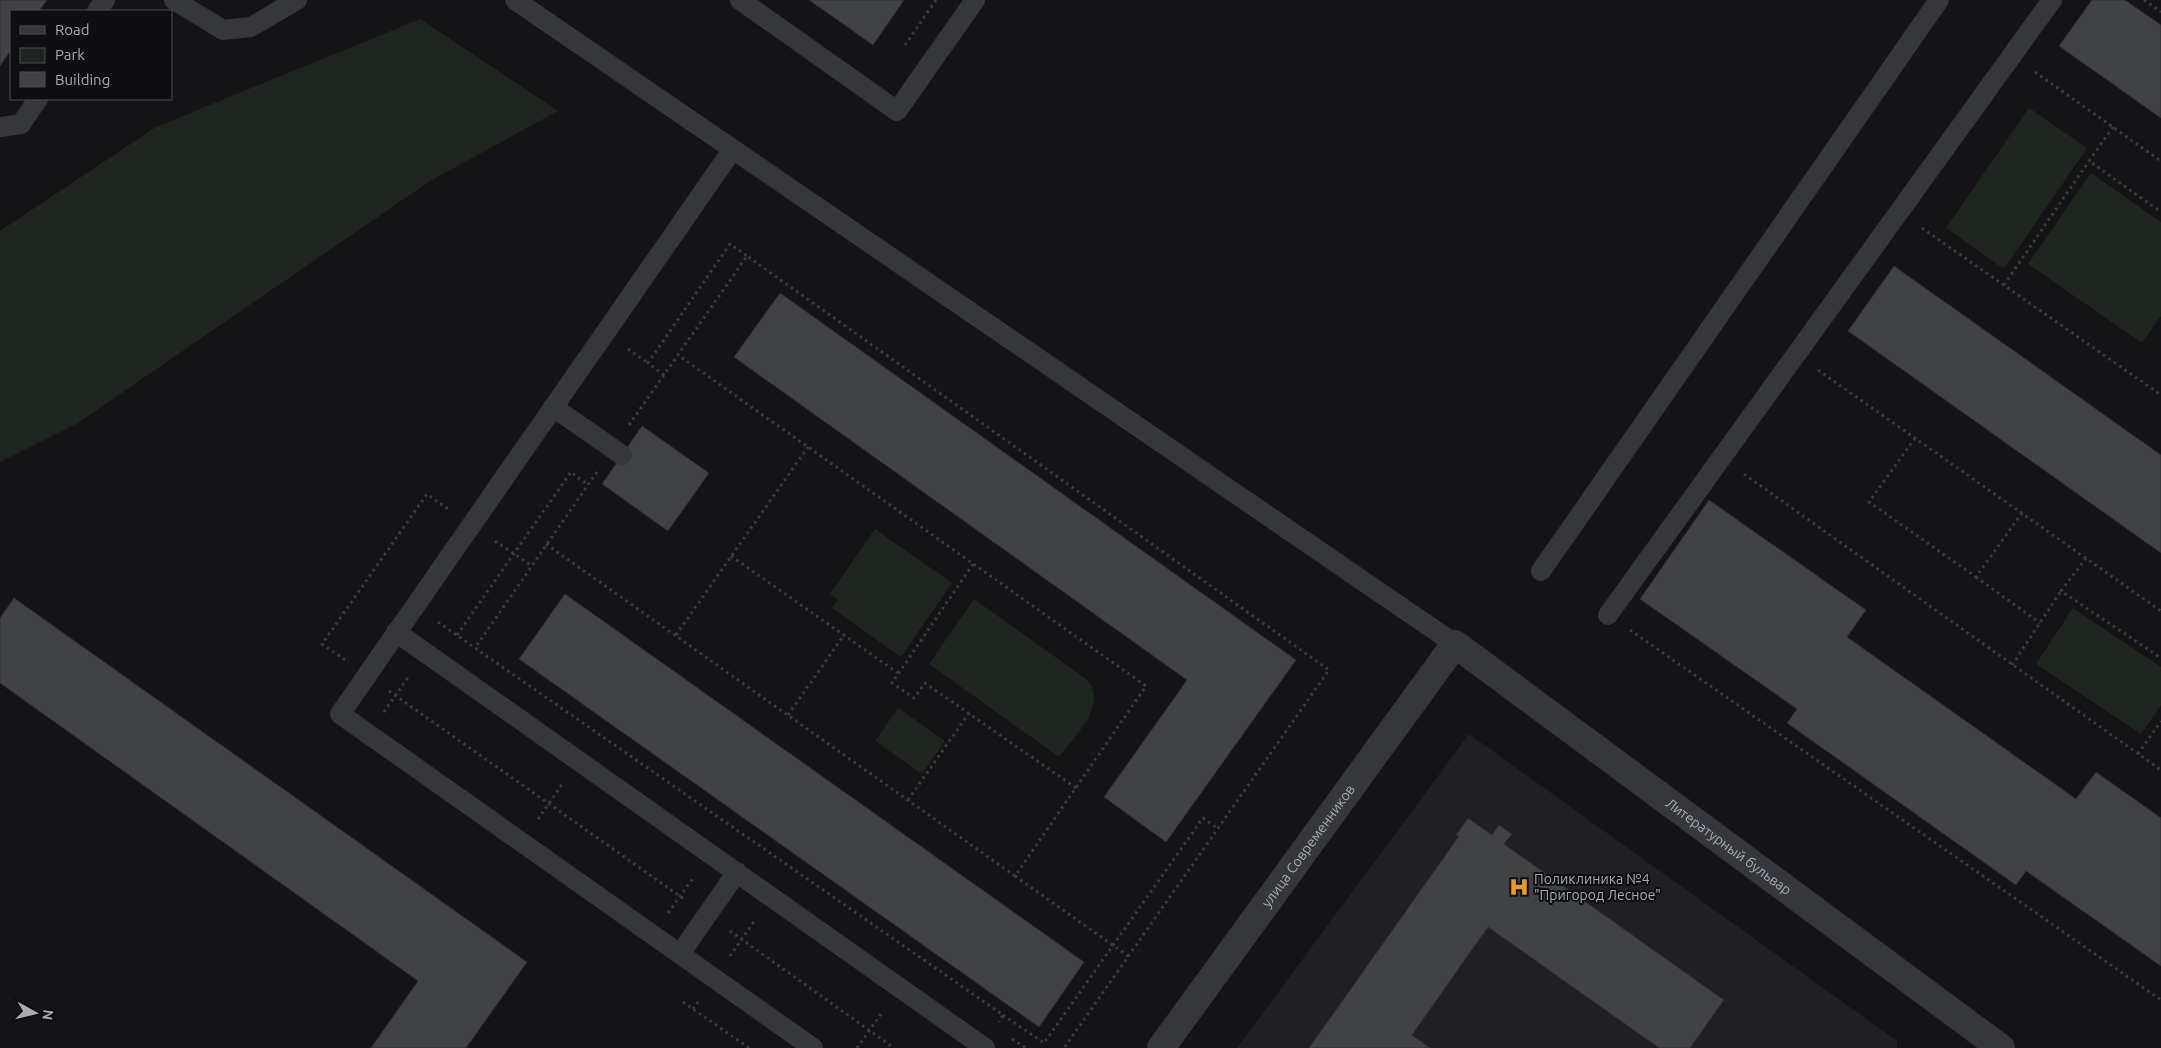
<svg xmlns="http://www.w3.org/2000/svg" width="2161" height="1048" font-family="Ubuntu,sans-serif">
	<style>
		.built { fill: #202023 }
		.green { fill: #1e251e }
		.building { fill: #404246; stroke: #2e2e32 }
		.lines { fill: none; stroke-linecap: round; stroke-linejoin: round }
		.path { stroke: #3b3e41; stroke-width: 3; stroke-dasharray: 2.5 4; stroke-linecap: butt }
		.lane { stroke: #35373b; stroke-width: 20 }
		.street { stroke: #35373b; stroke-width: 28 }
		.labels { text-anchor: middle; stroke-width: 4; stroke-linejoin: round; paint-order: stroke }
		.street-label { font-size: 14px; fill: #a6adb6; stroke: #0f0f11 }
		.poi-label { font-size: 14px; fill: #a6adb6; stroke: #0f0f11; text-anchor: start }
	</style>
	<rect width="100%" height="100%" fill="#141416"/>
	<path class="built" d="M1469 734 1897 1041V1048H1237Z"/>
	<path class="green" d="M420 19 558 111 430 181 78 423 0 462V231L156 127Z
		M2029 108 2087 148 2004 269 1946 228Z
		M2091 173 2161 222V316L2142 343 2028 264Z
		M875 529 952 583 901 657 832 608 838 600 830 594Z
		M974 599 1086 679C1109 705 1076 734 1059 757L929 664Z
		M2073 608 2161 667V705L2141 734 2036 664Z
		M898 708 945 741 922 774 875 741Z"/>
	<path class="building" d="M0 0H47L39 11H11V50L0 66Z
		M809 0H904L873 45Z
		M2092 0H2125L2161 25V118L2059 46Z
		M1894 266 2161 455V553L1848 331Z
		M780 293 1296 660 1166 842 1104 797 1187 680 734 357Z
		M642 426 709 473 668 531 602 484Z
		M1709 500 1866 610 1847 637 2076 799 2096 772 2161 818V966L2026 871 2016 885 1787 723 1797 709 1640 599Z
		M565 594 1084 962 1039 1027 519 659Z
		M14 598 527 962 466 1048H371L418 981 0 683V618Z
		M1468 818 1492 835 1499 825 1512 834 1504 844 1724 1000 1690 1048H1659L1488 927 1412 1035 1430 1048H1309L1459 836 1456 835Z"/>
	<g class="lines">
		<path class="path" d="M2144 0 2161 12
			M905 45 936 0
			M2035 72 2161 161
			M2113 127 2089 161 2161 212
			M1922 228 2161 395
			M2004 285 2089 161
			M628 349 648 363
			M1818 370 2161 611
			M664 375 648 363 730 244 747 256
			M629 425 747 256 1329 670 1064 1048
			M1915 438 1869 502 1976 577 2022 513
			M597 472 475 648 1003 1015 999 1022
			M1744 474 2161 770
			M495 541 532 566
			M546 544 1015 876 1146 686 678 355
			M731 556 898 673
			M2086 558 2061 591 2161 658
			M973 564 892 683 914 698 925 683 1076 788
			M1976 577 2040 623
			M438 622 475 648
			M1630 630 2161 1000
			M457 635 571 472 588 485
			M676 635 808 447
			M345 660 322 644 427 494 448 509
			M2012 665 2061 591
			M389 691 684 899
			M384 712 409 676
			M788 715 844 635
			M2138 754 2161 721
			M908 800 969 713
			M538 819 563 783
			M1015 876 1128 956
			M668 913 694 877
			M730 931 894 1048
			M730 956 755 920
			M683 1002 749 1048
			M693 1009 698 1002
			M1003 1015 1044 1043 1203 818 1218 829
			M1012 1039 1026 1048
			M857 1048 883 1011"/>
		<path class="lane" d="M174 0 223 30 251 27 297 0
			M515 0 1455 644
			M740 0 897 111 975 0
			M97 11 105 0
			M0 127 21 124 38 99
			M733 149 340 714 813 1048
			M553 407 622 455
			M1541 571 1939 0
			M1608 615 2052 0
			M396 632 985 1048
			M680 954 737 872"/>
		<path class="street" id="s1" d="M1161 1048 1455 644 2001 1048"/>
	</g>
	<defs>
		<symbol id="hospital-bare" viewBox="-9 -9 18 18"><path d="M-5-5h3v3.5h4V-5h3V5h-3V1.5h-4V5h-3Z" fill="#ec9736" stroke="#0f0f11" stroke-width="2.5" paint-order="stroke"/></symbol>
	</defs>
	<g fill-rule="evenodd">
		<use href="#hospital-bare" x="1505" y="873" width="28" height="28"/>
	</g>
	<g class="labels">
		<g class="street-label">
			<text dy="5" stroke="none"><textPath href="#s1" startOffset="250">улица Современников</textPath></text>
			<text dy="5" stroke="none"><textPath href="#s1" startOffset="840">Литературный бульвар</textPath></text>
		</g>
		<g class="poi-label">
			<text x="1534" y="884">Поликлиника №4<tspan x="1534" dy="16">"Пригород Лесное"</tspan></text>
		</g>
	</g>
	<rect x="10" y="10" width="162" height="90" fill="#0f0f11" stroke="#4b4e53"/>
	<rect x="20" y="26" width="25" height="8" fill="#35373b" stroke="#4b4e53"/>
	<text x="55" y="35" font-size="15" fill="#a6adb6">Road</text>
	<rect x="20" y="48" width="25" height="15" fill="#1e251e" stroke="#4b4e53"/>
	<text x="55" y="60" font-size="15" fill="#a6adb6">Park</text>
	<rect x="20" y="72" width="25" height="15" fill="#404246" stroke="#4b4e53"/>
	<text x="55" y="85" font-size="15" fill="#a6adb6">Building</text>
	<g transform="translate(35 1013) rotate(98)" stroke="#0f0f11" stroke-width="4" paint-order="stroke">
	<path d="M0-4L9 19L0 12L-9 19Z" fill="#a6adb6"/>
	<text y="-8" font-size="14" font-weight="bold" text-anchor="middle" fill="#a6adb6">N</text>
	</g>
</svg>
